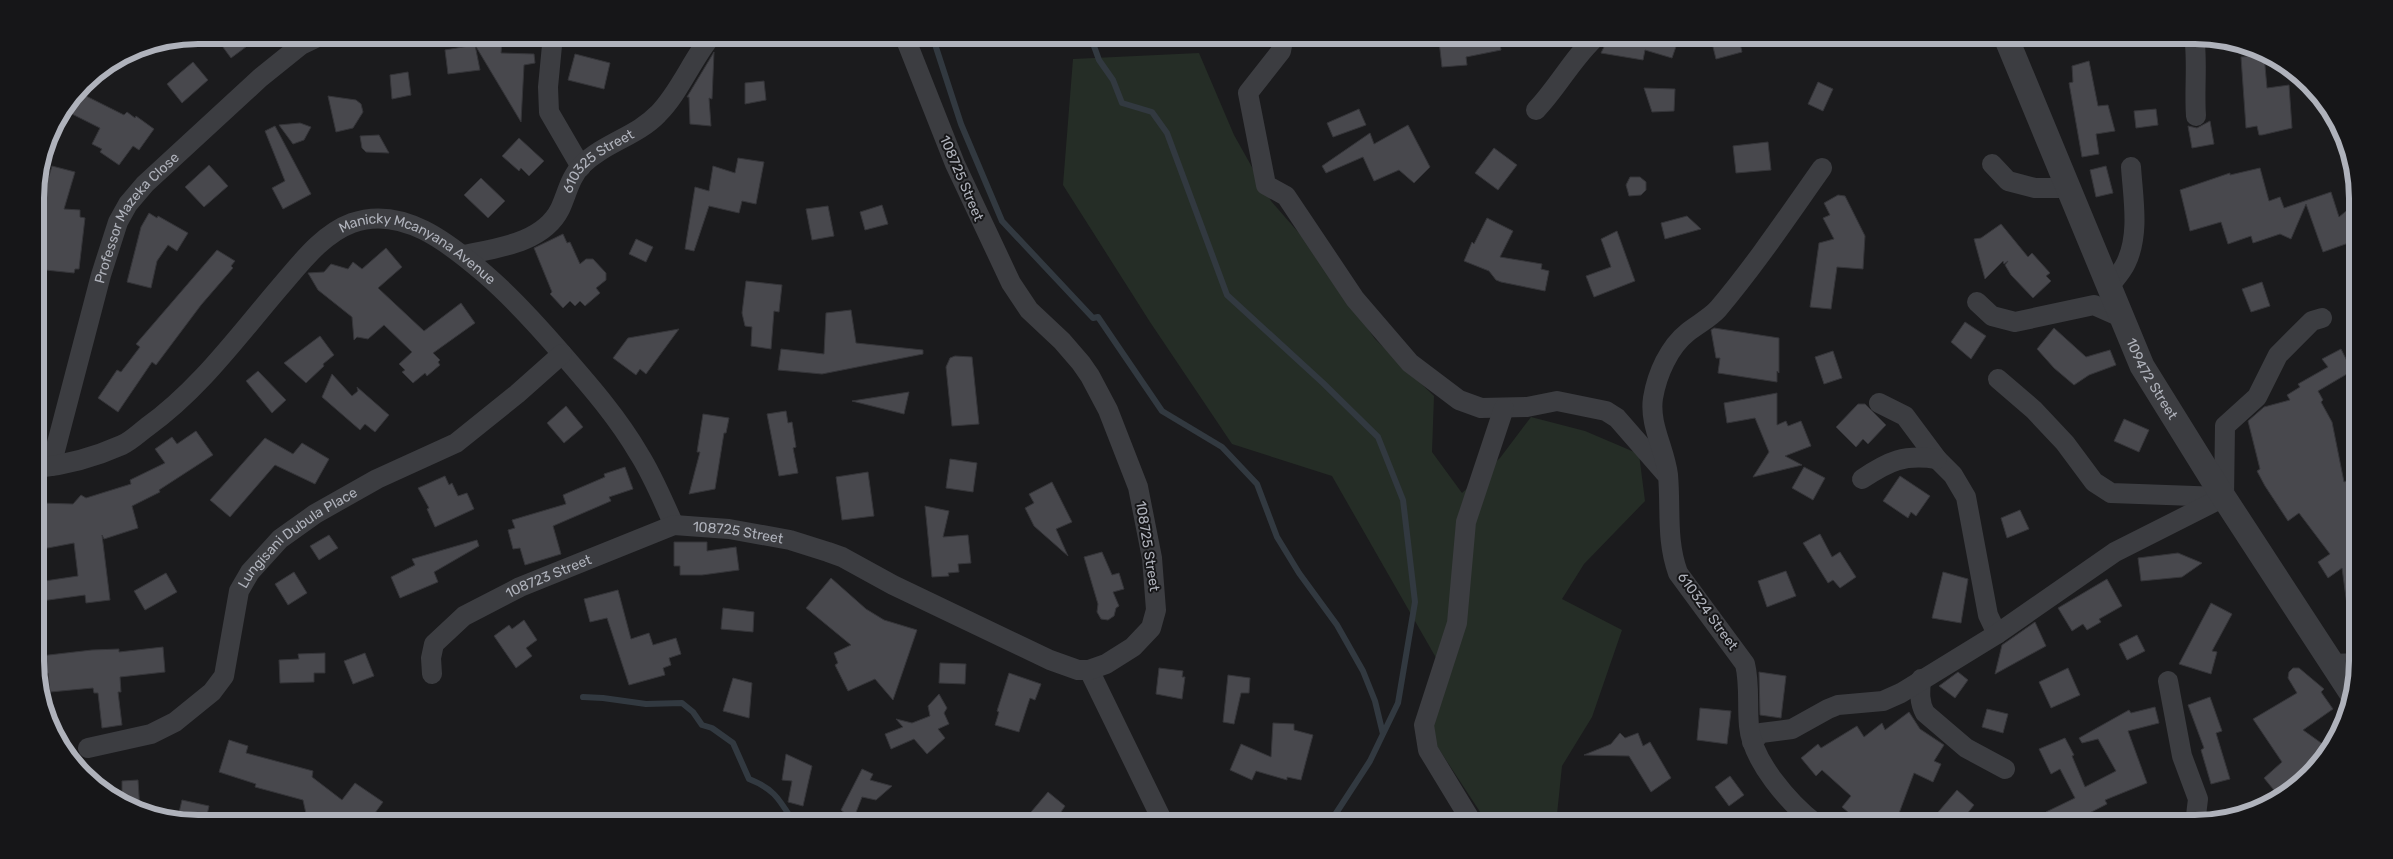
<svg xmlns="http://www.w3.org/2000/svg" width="2393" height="859" font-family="Rubik,sans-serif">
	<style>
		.green { fill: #252d26 }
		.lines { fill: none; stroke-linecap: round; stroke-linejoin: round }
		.stream { stroke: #323940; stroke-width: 6 }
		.building { fill: #48484d; stroke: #353539 }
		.minor { stroke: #3c3d41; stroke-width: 20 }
		.tertiary { stroke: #3c3d41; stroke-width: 25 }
		.labels { text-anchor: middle; stroke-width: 4; stroke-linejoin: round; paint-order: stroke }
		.street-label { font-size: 14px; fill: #afb2bb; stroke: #161618 }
		.rim { fill: none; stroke: #afb2bb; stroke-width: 6 }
	</style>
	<rect width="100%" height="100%" fill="#1b1b1d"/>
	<path class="green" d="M1199 53 1234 135 1271 201 1312 248 1375 339 1434 396 1432 452 1462 493 1500 458 1531 417 1585 431 1639 454 1645 501 1584 564 1562 599 1622 630 1592 717 1562 766 1556 824H1488L1427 731 1443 670 1332 476 1232 444 1150 322 1063 185 1073 59Z"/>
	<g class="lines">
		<path class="stream" d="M932 35 961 124 1002 221 1093 318 1098 317 1162 411 1222 447 1257 484 1277 537 1299 573 1337 625 1363 671 1375 701 1383 734 1370 761 1329 824
			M1090 35 1099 60 1113 80 1122 103 1152 112 1167 133 1227 295 1323 383 1378 437 1403 500 1415 602 1398 703 1383 734
			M583 697 603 698 646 704 682 703 693 712 702 725 712 728 733 743 749 779C772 788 778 797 791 818L806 820 815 824"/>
	</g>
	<path class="building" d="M214 35H262L231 58Z
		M1610 35H1680L1672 58 1645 50 1643 60 1601 53Z
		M1710 35H1738L1742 52 1716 59Z
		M1499 39 1501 50 1466 57 1467 65 1442 67 1439 41 1457 40 1458 43Z
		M502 41 501 53 534 54 535 63 524 65 521 122 475 45Z
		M475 45 480 70 448 74 445 50Z
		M714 52 712 99 709 98 711 126 690 124 689 97H687Z
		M575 54 610 63 604 89 568 80Z
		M2264 55 2267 88 2289 85 2292 128 2262 135H2259L2257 126 2246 128 2241 57Z
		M2089 61 2098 106 2108 105 2115 131 2096 134 2099 154 2082 157 2069 83 2073 82 2072 66Z
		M193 62 208 80 182 103 167 84Z
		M408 72 411 95 392 99 390 75Z
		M764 81 766 100 745 104V83Z
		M1818 82 1833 89 1823 111 1808 104Z
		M1644 88 1675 89 1674 111 1652 112Z
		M82 94 124 115 127 112 135 118 136 116 154 129 139 150 133 146 119 165 100 152 102 149 92 144 100 128 72 114Z
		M328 96 356 100 361 104 363 112 353 128 336 132Z
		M1359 109 1366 125 1333 137 1327 123Z
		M2156 109 2158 125 2136 128 2134 111Z
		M2210 121 2214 144 2192 148 2188 126 2197 128Z
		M300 123 311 127 304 140 293 144 279 125Z
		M1408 125 1430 167 1414 183 1399 170 1374 181 1363 157 1326 173 1322 166 1370 133 1374 144Z
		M275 126 311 194 283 209 272 188 285 181 265 131Z
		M379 135 389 153 366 152 362 148 360 136Z
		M519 138 544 161 529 176 521 168 519 171 502 156Z
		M1768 142 1771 170 1736 173 1733 146Z
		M1494 148 1517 165 1498 190 1475 173Z
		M738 158 764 162 756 204 742 201 739 213 709 206 694 251 685 249 695 187 709 191 713 166 735 173Z
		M209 165 228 186 204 207 185 187Z
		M52 166 75 172 64 209 80 210V217L85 218 79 269H75L74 273 36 269V219Z
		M2106 166 2113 193 2096 197 2090 170Z
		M2260 168 2269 201 2280 197 2284 208 2331 192 2339 217 2357 202V240L2323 252 2306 204 2291 239 2280 234 2253 243 2251 236 2228 244 2221 222 2190 231 2180 190 2230 173V175Z
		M1630 177H1640L1646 182V190L1641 195 1629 196 1626 185Z
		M481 178 505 201 488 218 464 195Z
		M1838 195 1845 196 1865 236 1863 269 1837 267 1831 309 1810 307 1819 243 1834 239 1823 218 1830 215 1824 203Z
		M882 205 888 224 865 230 860 212Z
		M828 206 834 236 812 240 806 209Z
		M149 213 157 218 158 216 188 233 177 251 168 245 157 261 151 288 127 282 141 227Z
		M1687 216 1701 229 1665 239 1661 223Z
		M1487 218 1513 231 1500 257 1542 264 1541 269 1549 271 1545 291 1501 282 1496 280 1489 271 1464 261 1472 242 1474 244Z
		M2001 224 2028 257 2032 253 2050 273 2046 276 2051 281 2033 298 2011 275 2005 265 2008 261 2004 264 2003 261 1985 279 1974 239 1981 238Z
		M1617 231 1635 281 1594 297 1586 276 1611 267 1601 239Z
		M563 234 567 243 570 242 580 264 586 259H593L606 273V280L596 288 600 293 585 306 580 301 575 306 570 301 563 308 550 294 552 292 534 248Z
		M636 239 653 247 646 262 629 254Z
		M386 248 402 267 378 288 424 331 461 303 475 323 433 353 440 360 438 362 440 365 427 376 425 373 413 383 402 372 405 370 399 364 412 352 384 325 368 339 357 337 354 340 352 317 318 290 308 273 324 272 331 264 348 269 353 262 362 269Z
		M217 250 235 261 231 266 233 268 201 305 156 365 152 362 118 412 98 398 117 370 121 372 140 347 136 344Z
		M746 281 782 285 779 312 774 311 771 349 751 346 752 327 745 326 742 313Z
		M2262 282 2270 306 2251 312 2242 289Z
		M851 310 856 343 923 350V354L822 374 778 370 781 349 824 354 826 313Z
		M1965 322 1986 336 1971 359 1951 342Z
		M1714 328 1779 338V373L1777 371V382L1718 373 1720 358H1716L1711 330Z
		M2054 328 2086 357 2110 350 2116 365 2089 375 2074 385 2054 368 2037 349Z
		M679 329 646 374 640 369 636 375 613 358 628 338Z
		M320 336 334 355 323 364 324 366 306 383 284 363Z
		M2341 349 2352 371 2318 391 2323 400 2321 402 2332 422 2344 482 2357 476 2358 605H2347L2342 568 2328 578 2318 562 2330 554 2299 513 2288 521 2265 486 2257 471 2260 469 2248 421 2264 407 2290 400 2287 395 2300 387 2298 384 2328 367 2322 359Z
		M1833 351 1842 378 1824 384 1815 357Z
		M955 356 972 357 979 424 952 426 946 367 950 358Z
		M258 371 286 400 272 413 246 381Z
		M332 374 352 396 358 391 357 387 389 415 375 432 365 424 360 430 322 397Z
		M909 392 904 414 852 401Z
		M1777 393V425L1786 421 1788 426 1801 421 1811 446 1785 456 1802 465 1753 477 1769 452 1755 418 1727 423 1724 403Z
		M1858 404H1865L1886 425 1868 444 1863 439 1856 447 1836 427Z
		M566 406 583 427 564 443 547 423Z
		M786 411 788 423 792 422 796 447 793 448 798 473 779 476 767 414Z
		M703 414 729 418 726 433H724L715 489 689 494 700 452H697Z
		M2124 419 2149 430 2139 452 2114 441Z
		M196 431 213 455 159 490 160 492 132 506 138 528 104 539 102 535 110 600 86 603 85 595 41 601 38 582 78 576 74 543 37 550V527L40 526 41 503 73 504 81 495 86 498 131 484 130 480 165 463 155 449 172 437 177 444Z
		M265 438 293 454 302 443 329 459 315 484 275 465 230 517 210 500Z
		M950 459 977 463 973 492 946 488Z
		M625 467 633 489 609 497 611 501 553 526 561 554 525 565 520 548 513 549 508 530 515 528 512 520 566 504 563 495 605 477 604 474Z
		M1804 467 1825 478 1813 500 1792 488Z
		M868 472 874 516 842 520 836 477Z
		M445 476 449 485 452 483 458 496 467 493 474 509 435 527 427 509 429 508 418 488Z
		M1900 476 1930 496 1916 516 1911 512 1908 518 1883 501Z
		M1052 482 1072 522 1056 529 1068 556 1034 526 1025 508 1034 503 1029 494Z
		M925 506 949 511 943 537 968 535 971 563 958 564 959 572 948 573 949 576 932 577Z
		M2020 510 2029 529 2007 538 2001 518Z
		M1820 534 1832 557 1840 552 1856 577 1840 588 1833 580 1828 583 1803 543Z
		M329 535 338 548 319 560 310 546Z
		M477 540 479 546 434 572 438 582 400 598 391 577 415 565 412 559Z
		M674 542H707V551L736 547 739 570 702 575H680V566H674Z
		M1102 552 1112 575 1119 573 1124 589 1113 592 1119 606 1116 608 1114 616 1108 620 1101 619 1097 612 1098 604 1084 557Z
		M2178 553 2202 563 2182 577 2141 581 2138 558Z
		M1786 571 1796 596 1767 607 1758 581Z
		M294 572 307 593 288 605 275 584Z
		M1943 572 1968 579 1961 623 1932 618Z
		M166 573 177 592 145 610 134 591Z
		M831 578 866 609 884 620 917 630 893 700 875 679 848 691 835 665 838 663 834 653 851 645 806 608Z
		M2107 579 2122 606 2099 619 2101 622 2087 630 2083 624 2072 631 2058 608Z
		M618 590 631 639 649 633 653 645 676 638 681 654 669 658 671 665 663 668 665 675 629 685 607 618 590 622 584 599Z
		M2211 603 2232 614 2212 651 2217 652 2211 674 2179 664Z
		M723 608 754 612 753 632 721 629Z
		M524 620 537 640 526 648 532 656 516 668 494 636 509 625 512 629Z
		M2035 622 2046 646 1995 674 2002 645Z
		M2137 635 2145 651 2127 660 2119 644Z
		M163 647 165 672 120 677 121 692H118L122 725 102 728 98 693H94L93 688 50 692 48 673H42L40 656 92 650 119 649V652Z
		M325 653V673H314V682L280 683 279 660 299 659 298 654Z
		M365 653 374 676 353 684 344 661Z
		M940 663 966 664 965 684 939 683Z
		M1159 668 1183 671 1182 677H1185L1182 699 1156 694Z
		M2068 668 2080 695 2051 708 2039 682Z
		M2293 668H2299L2324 689 2321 692 2333 709 2303 730 2331 750 2316 767 2313 765 2278 795 2264 778 2282 762 2253 719 2297 693 2288 678 2289 672Z
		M1759 672 1786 676 1781 718 1760 715Z
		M1958 672 1968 680 1955 698 1939 686Z
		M1009 673 1041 684 1035 700 1030 698 1019 732 995 725 999 712 997 711Z
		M1228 675 1250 678 1249 693H1241L1234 724 1223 722Z
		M733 678 752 683 749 718 723 711Z
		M939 694 947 708 944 713 949 724 938 729 945 738 927 754 914 739 891 749 885 734 903 727 896 719 912 723 930 716 928 706Z
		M2210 697 2222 731 2216 733 2230 779 2211 784 2201 750 2204 748 2188 705Z
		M2155 707 2159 723 2128 731 2147 783 2105 800 2107 804 2068 824H2052L2046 812 2075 798 2060 769 2051 774 2039 749 2065 738 2074 755 2072 756 2085 787 2116 771 2098 739 2082 743 2079 738 2129 710 2131 713Z
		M1700 708 1731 711 1727 744 1697 740Z
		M1987 709 2008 714 2003 733 1982 727Z
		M1909 712 1920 729 1944 745 1934 761 1941 764 1933 782 1914 773 1895 824H1862L1842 807 1851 796 1822 770 1816 776 1801 758 1818 744 1821 748 1857 726 1864 737 1882 723 1885 730Z
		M1273 723 1294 724V730L1313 735 1301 780 1287 777V780L1256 771 1252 780 1230 770 1241 744 1271 757Z
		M1620 733 1625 738 1638 733 1643 746 1650 742 1671 778 1651 792 1629 756 1584 755 1611 744Z
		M229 740 248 746 246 753 313 771 312 777 342 800 355 783 383 802 367 824H337L322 813 307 818 303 800 255 787 256 784 219 772Z
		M786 754 812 766 803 806 788 802 792 781 782 780Z
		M862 769 873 774 870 780 892 786 876 800 862 797 853 820 841 810Z
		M1730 776 1744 795 1729 806 1715 787Z
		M138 780 140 811 122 800V781Z
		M1957 790 1974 805 1959 824H1928Z
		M1048 792 1065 806 1053 824H1021Z
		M182 800 209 806 205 824 177 821Z"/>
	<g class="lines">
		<g class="minor">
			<path d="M553 35 548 87 549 112 581 167"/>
			<path d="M1284 35 1281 51 1248 93 1266 185 1286 196 1355 299 1410 363 1459 400 1481 408 1527 407 1557 401 1606 411 1617 418 1665 473"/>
			<path d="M2194 35C2198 62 2194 89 2196 116"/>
			<path d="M1536 110C1559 86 1573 57 1598 35"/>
			<path d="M1992 164 2008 181 2035 188H2067"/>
			<path id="s1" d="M464 255C497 248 543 243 560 209 567 194 570 177 582 165 604 143 637 136 658 114 680 92 692 59 712 35"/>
			<path d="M2108 288C2114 280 2122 272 2126 263 2140 234 2133 198 2131 167"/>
			<path d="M1977 302 1992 316 2015 322 2094 305 2121 317"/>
			<path d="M1998 379 2034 410 2065 443 2094 482 2111 493 2222 497"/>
			<path d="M1879 403 1905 416 1937 459 1953 475 1966 497 1988 615 1997 634"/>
			<path id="s2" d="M51 466 101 275 118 222 128 204 145 184 260 78 301 45 322 35"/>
			<path id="s3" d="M37 468C66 465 95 457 122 445 131 441 139 433 147 427 199 390 238 336 280 287 300 264 322 234 352 223 402 205 449 243 485 274 514 299 539 327 564 356 591 387 618 418 639 454 653 476 663 501 674 525"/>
			<path d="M1862 479C1889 461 1904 454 1937 459"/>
			<path d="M2224 497 2225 426 2257 397 2278 355 2312 321 2322 318"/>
			<path d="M2333 664 2358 663"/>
			<path d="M1089 670 1164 824"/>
			<path id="s4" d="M432 674 431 658 434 644 464 616 520 587 674 525 729 529 790 540 828 552 842 557 893 585 1050 660 1078 670H1089L1106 664 1133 647 1151 628 1156 610 1152 558 1138 487 1108 410 1090 376 1081 363 1062 341 1029 310 1011 283 955 164 904 35"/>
			<path d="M1921 679C1920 692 1919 702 1925 713L1966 748 2005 769"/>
			<path d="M2168 681 2182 756 2198 799 2195 824"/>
			<path d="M1752 742 1761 733 1792 729 1828 709 1838 705 1883 701 1901 693 1997 634 2115 552 2224 497"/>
			<path id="s5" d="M88 748 151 734 175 722 212 692 224 676 239 591 250 572 280 539 315 514 377 479 456 443 517 394 562 354"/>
			<path d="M1473 824 1428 750 1424 725 1457 623 1466 522 1504 408"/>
			<path d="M1816 824C1789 803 1752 761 1749 726 1747 706 1750 684 1745 664L1678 573C1666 540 1671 509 1668 475 1665 449 1649 425 1653 398 1657 374 1669 347 1688 332 1698 324 1710 318 1718 309 1756 264 1788 216 1822 168"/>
		</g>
		<path class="tertiary" id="s6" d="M2005 35 2142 366 2219 490 2352 694"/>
	</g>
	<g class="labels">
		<g class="street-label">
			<text dy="5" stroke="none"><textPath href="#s1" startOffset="174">610325 Street</textPath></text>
			<text transform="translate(962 178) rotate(67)" y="5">108725 Street</text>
			<text dy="5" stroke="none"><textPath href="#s2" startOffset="266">Professor Mazeka Close</textPath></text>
			<text dy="5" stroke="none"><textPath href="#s3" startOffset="484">Manicky Mcanyana Avenue</textPath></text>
			<text dy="5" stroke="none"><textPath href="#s6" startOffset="374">109472 Street</textPath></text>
			<text dy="5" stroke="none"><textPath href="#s4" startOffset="365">108725 Street</textPath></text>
			<text dy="5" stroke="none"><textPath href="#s5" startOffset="326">Lungisani Dubula Place</textPath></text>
			<text transform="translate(1148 546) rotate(81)" y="5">108725 Street</text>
			<text dy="5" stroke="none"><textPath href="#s4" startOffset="165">108723 Street</textPath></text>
			<text transform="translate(1708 611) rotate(54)" y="5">610324 Street</text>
		</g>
	</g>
	<path d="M0 0H2393V859H0ZM198 44H2195A154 154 0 0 1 2349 198V661A154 154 0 0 1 2195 815H198A154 154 0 0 1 44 661V198A154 154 0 0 1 198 44Z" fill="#161618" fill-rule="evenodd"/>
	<path class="rim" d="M198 44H2195A154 154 0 0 1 2349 198V661A154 154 0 0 1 2195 815H198A154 154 0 0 1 44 661V198A154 154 0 0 1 198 44Z"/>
</svg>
